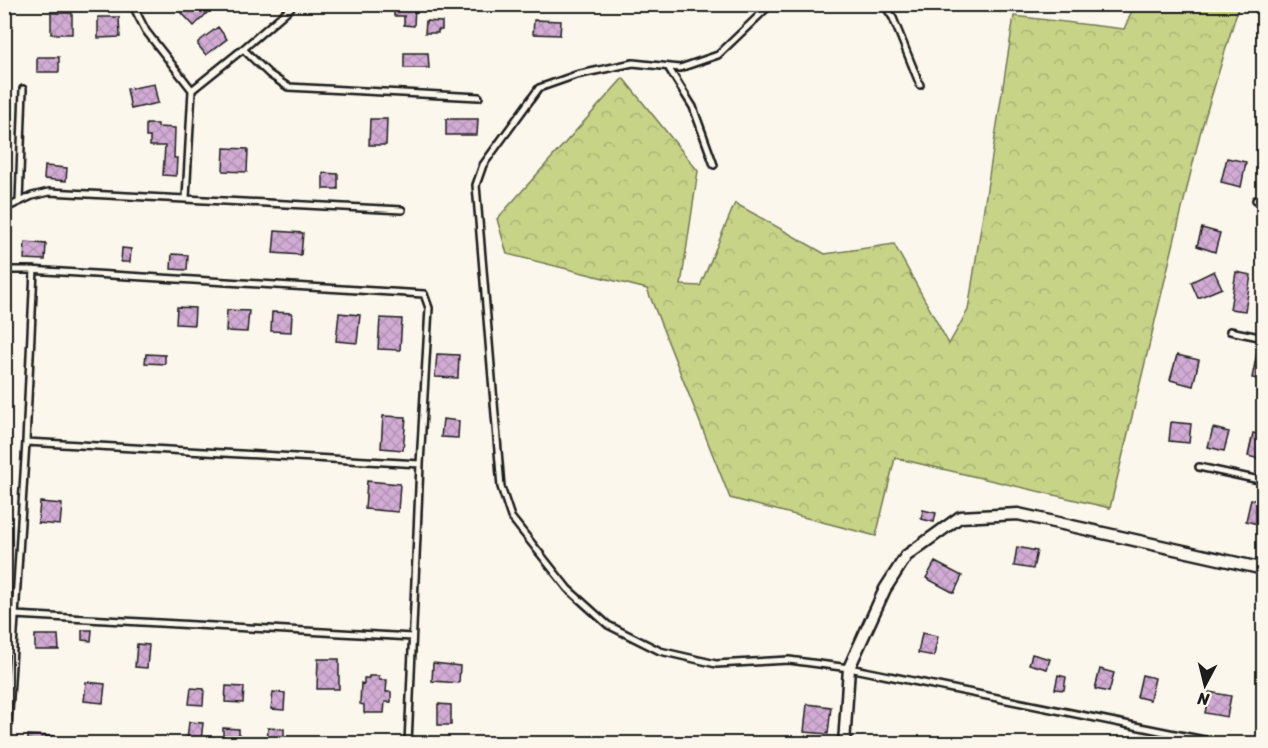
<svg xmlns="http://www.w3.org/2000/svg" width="1268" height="748" font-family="Sriracha,sans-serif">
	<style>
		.forest { fill: url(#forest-crowns); stroke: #727852; stroke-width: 1.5 }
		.building { fill: url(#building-cross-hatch); stroke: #1c1c1c; stroke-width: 1.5 }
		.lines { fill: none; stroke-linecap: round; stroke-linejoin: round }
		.lane-casing { stroke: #1c1c1c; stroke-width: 10 }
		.street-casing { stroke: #1c1c1c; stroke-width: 15 }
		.lane { stroke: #fbf7ec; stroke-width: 5 }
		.street { stroke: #fbf7ec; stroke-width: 10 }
	</style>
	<defs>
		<pattern id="forest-crowns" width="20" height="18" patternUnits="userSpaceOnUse" patternTransform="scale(1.5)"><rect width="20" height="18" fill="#c7d387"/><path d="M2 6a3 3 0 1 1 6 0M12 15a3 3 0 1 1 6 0" fill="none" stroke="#aab574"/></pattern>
		<pattern id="building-cross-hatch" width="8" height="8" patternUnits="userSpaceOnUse" patternTransform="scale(1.5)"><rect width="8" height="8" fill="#d1abd4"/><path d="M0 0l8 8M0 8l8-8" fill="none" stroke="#b393b5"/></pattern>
	</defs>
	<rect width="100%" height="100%" fill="#fbf7ec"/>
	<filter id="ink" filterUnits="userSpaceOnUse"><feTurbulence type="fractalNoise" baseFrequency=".0167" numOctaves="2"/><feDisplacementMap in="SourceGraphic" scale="12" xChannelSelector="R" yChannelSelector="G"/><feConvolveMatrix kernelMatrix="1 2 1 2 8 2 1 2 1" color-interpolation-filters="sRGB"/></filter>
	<g filter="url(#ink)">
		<path class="forest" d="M1135 4 1239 5 1200 134 1110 508 895 458 876 536 730 498 647 289 507 254 497 219 623 78 698 171 681 285 700 286 735 203 825 254 894 244 949 344 968 310 1014 16 1124 29Z"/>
		<path class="building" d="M187 4H199L207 13 194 26 180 11Z
			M394 5 415 7 414 26 404 25V16H394Z
			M51 13H72V34H51Z
			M98 17H119L120 37 98 38Z
			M534 20 561 21 560 35 533 34Z
			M426 21 442 22V30H438V33H425Z
			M218 27 227 39 206 55 198 45V42Z
			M404 53H428L429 68H404Z
			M37 57H59V72H37Z
			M154 84 158 103 131 109 127 89Z
			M370 119H387L386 145H369Z
			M446 119H478L477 135H446Z
			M146 124H158V127L175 128 174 158H177L176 176 163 175 165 146H150V137H146Z
			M224 148 248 149 247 172 223 171Z
			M1227 158 1246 162 1241 187 1221 182Z
			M45 166 67 168 66 181 44 179Z
			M323 173 338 174V189H323Z
			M1202 228 1220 233 1215 252 1197 246Z
			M275 231 303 233 301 255 273 253Z
			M25 242 46 244 45 260 24 259Z
			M122 248 131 249 130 262H121Z
			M172 254 188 255 187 270 171 269Z
			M1214 271 1222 288 1198 298 1191 282Z
			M1236 272 1251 275 1245 311 1230 309Z
			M177 307 195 308 194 325 176 324Z
			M227 310 249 311 247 332 226 331Z
			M272 312 292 313 291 332 271 331Z
			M339 313 360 315 357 343 336 341Z
			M380 318 402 319 400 350 378 349Z
			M1259 343 1263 344V380L1252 378Z
			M146 354 165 355V364L145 363Z
			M437 354 459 355 458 378 435 377Z
			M1177 355 1199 360 1193 386 1170 380Z
			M383 416 406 417 403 450 381 448Z
			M443 419 459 421 458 438 441 437Z
			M1171 422 1191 424 1189 443 1169 441Z
			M1213 428 1229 432 1224 451 1208 447Z
			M1253 433 1263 435V460L1248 456Z
			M367 481 400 484 398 512 365 509Z
			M1251 499 1263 502V515L1261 525 1246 521Z
			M40 502 62 504 60 525 38 523Z
			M923 510 936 513 934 522 921 519Z
			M1017 547 1037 551 1033 569 1014 566Z
			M935 562 962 576 954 593 926 578Z
			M82 630H92L91 641 82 640Z
			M922 633 938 636 934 656 918 653Z
			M35 635H58L59 650H35Z
			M137 644 149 645 147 668 135 667Z
			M1032 654 1050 659 1047 669 1029 664Z
			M318 659H339V689H317Z
			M433 663 460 666 459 683 432 681Z
			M1100 669 1114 673 1109 692 1095 689Z
			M1058 675 1066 677 1064 690 1055 689Z
			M1142 675 1155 678 1150 700 1137 697Z
			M369 676H379V680H387L386 692H391V702H385L384 713H364V705L360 704 361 683 364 684V678H369Z
			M86 682 105 684 103 703 84 701Z
			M226 686 244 687 243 703 225 702Z
			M191 688 204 689 203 705 189 704Z
			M273 692 285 693 284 710 271 709Z
			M1209 692 1231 696 1227 717 1205 713Z
			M438 704 451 705V725H438Z
			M807 704 831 707 828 734 804 732Z
			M189 722 203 723 201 741 187 740Z
			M223 728 239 729V739L223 738Z
			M268 728 284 729V744H267Z
			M28 735 54 736V744H28Z"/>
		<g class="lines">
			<defs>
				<path id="lane" d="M132 4 146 31 192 90 186 198
					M771 4 718 55 680 68 633 63 576 75 539 88 483 165 476 185 501 487 511 517 568 589 608 625 660 651 716 664 789 660 849 668 1224 744
					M884 4 893 18 920 85
					M243 49 269 74 288 87 479 97
					M668 67 693 107 714 165
					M192 90 243 49 295 4
					M1256 200 1264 202
					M19 202 23 89
					M4 209 32 196 49 192 402 210
					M4 270H29L424 294 429 308 420 464 408 744
					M1230 331 1264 338
					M26 442 420 464
					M1199 467 1264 481
					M15 615 412 637
					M7 744 26 442 34 270"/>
				<path id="street" d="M844 744 849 668 885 589 906 556 960 517 1018 514 1264 569"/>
			</defs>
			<use href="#lane" class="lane-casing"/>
			<use href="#street" class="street-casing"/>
			<use href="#lane" class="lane"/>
			<use href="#street" class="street"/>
		</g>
	</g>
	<rect width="1268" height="748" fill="none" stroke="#fbf7ec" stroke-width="24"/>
	<rect x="12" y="12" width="1244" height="724" fill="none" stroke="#1c1c1c" stroke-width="2" filter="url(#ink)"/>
	<g transform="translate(1205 685) rotate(187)" stroke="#fbf7ec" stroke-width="4.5" paint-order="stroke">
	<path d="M0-4.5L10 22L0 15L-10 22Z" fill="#1c1c1c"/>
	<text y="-9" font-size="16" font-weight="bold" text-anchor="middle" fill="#1c1c1c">N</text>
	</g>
</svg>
